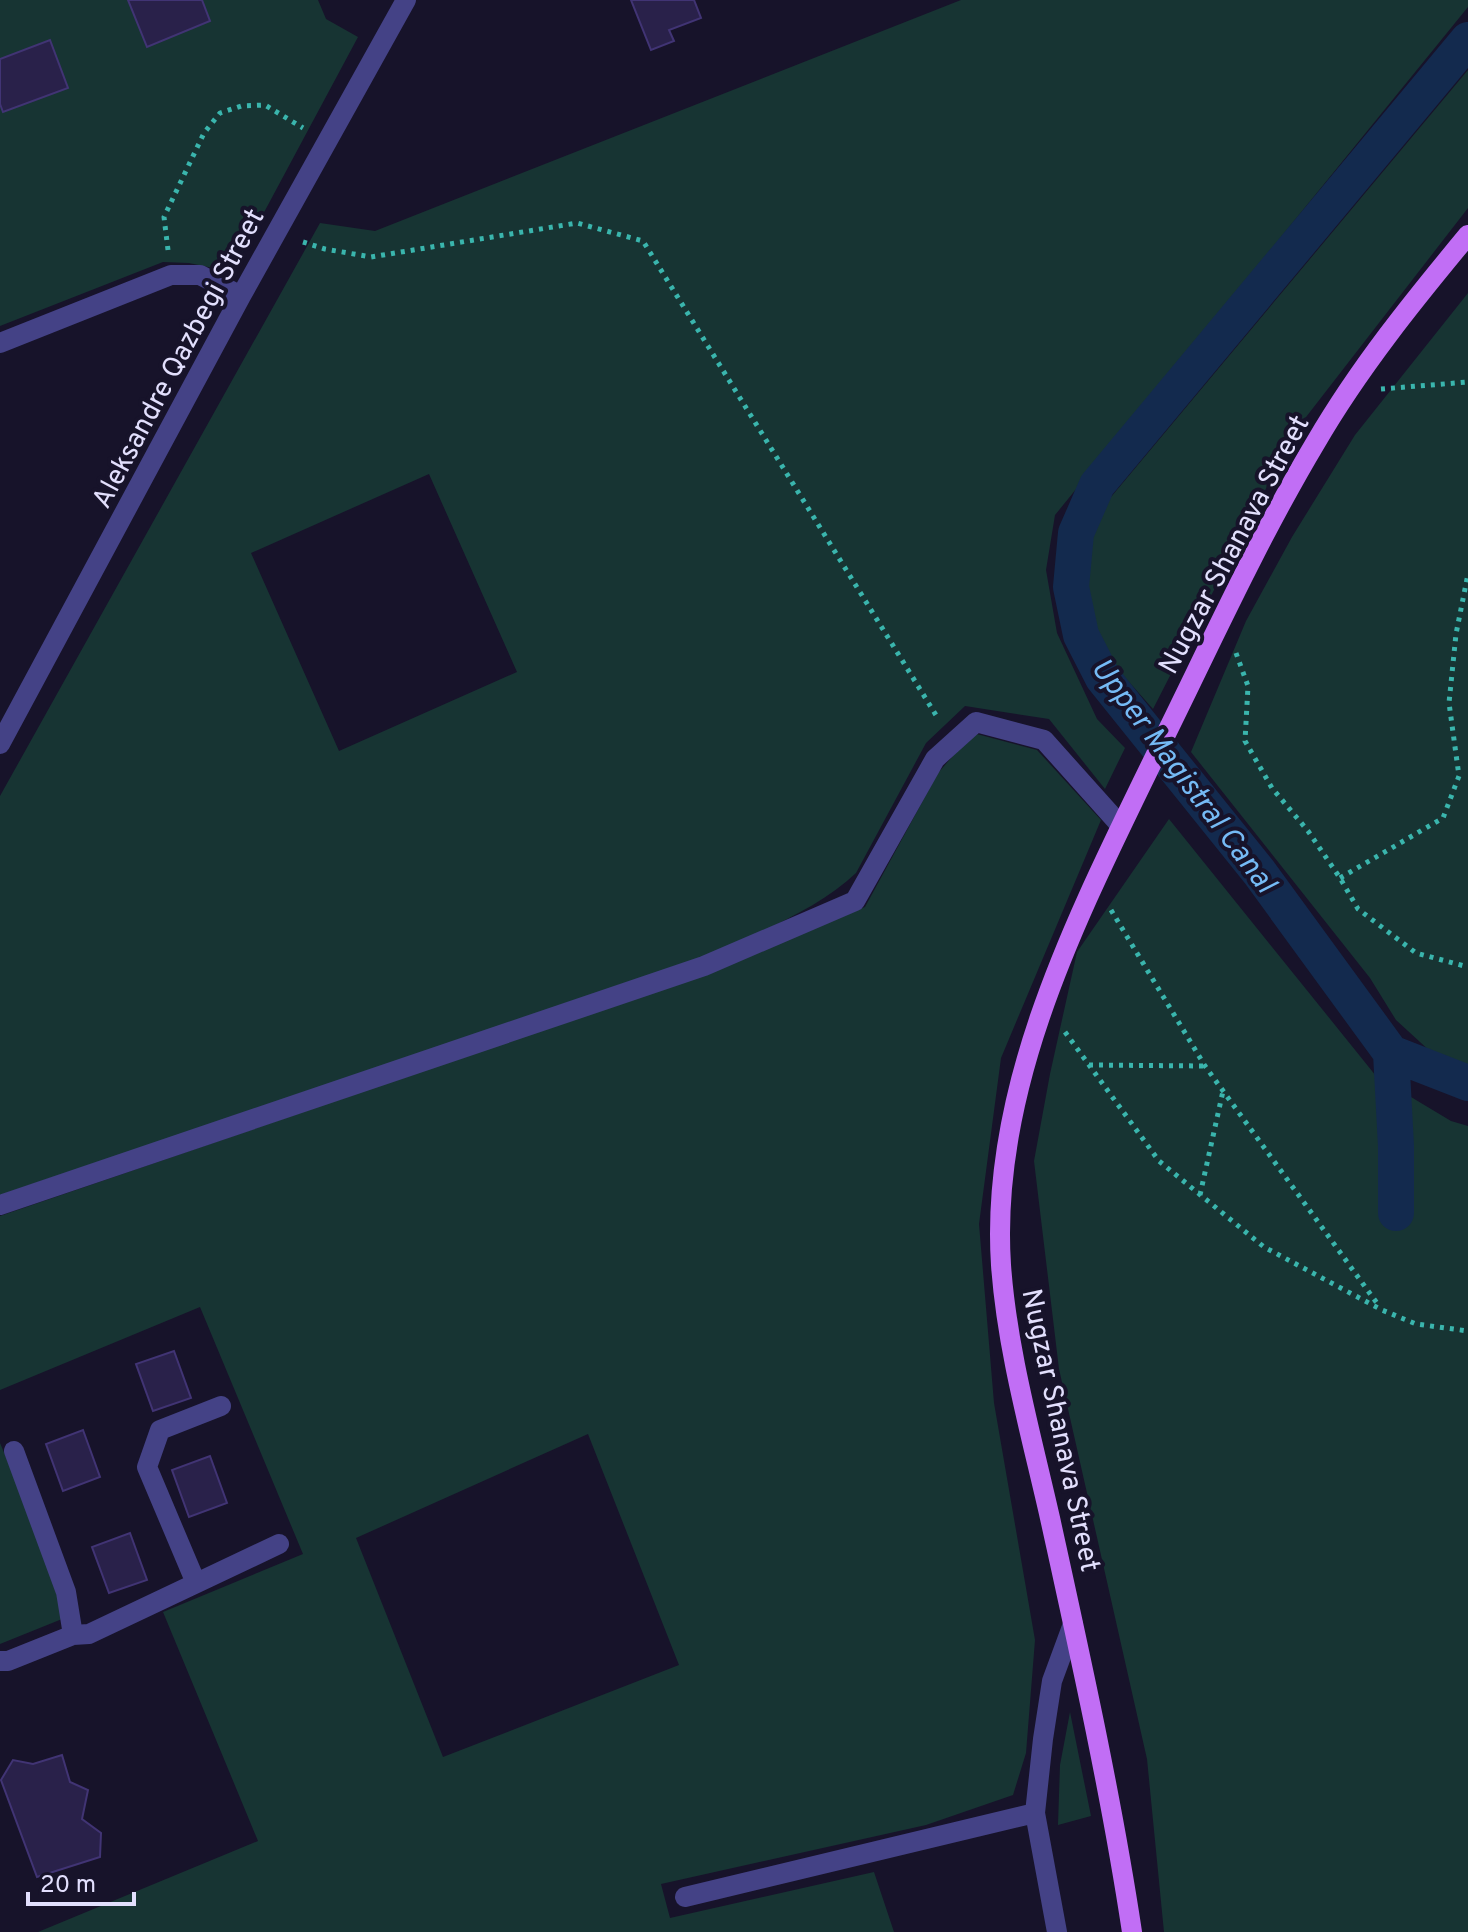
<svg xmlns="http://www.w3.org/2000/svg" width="1468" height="1932" font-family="Overpass,sans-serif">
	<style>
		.green { fill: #173433; fill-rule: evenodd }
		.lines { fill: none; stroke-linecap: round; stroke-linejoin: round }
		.canal { stroke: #132a4e; stroke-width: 36 }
		.building { fill: #29214a; stroke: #413474; stroke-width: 2 }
		.path { stroke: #3ab5ad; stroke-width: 5; stroke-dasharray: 4 6; stroke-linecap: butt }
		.minor { stroke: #444286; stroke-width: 20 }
		.major { stroke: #c16ef5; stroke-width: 20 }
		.labels { text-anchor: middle; stroke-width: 8; stroke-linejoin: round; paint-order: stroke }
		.street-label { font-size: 28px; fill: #e2dffd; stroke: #17132a }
		.water-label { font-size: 30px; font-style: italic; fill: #75baf5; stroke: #17132a }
	</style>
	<rect width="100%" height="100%" fill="#17132a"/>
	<path class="green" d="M0 0H318L326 19 358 37 232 272 189 263 163 262 0 326Z
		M961 0H1468V7L1055 515 1046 570 1057 633 1097 719 1125 748 1105 789 1049 719 965 706 926 743 856 873C815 912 751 935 700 960L0 1195V796L320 223 375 231ZM429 474 517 672 339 751 251 553Z
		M1468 70V208L1296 430 1153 709 1106 656 1089 612 1083 578 1089 539 1106 503Z
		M1468 293V1067L1432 1053 1396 1020 1370 978 1191 752 1246 621 1292 537 1355 435Z
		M973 733 1037 750 1101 820 1001 1058 979 1224 994 1403 1035 1640 1026 1753 1013 1795 926 1825 661 1884 670 1918 874 1872 894 1932H38L258 1841 163 1612 303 1554 200 1307 0 1390V1216L711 972 865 907 938 773ZM588 1434 679 1665 443 1757 356 1538Z
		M1169 819 1376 1076 1451 1121 1468 1126V1932H1164L1147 1759 1059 1369 1034 1161 1050 1074 1077 952Z
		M0 1443 72 1615 0 1644Z
		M1070 1712 1091 1816 1058 1825 1060 1765Z"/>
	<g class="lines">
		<path class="canal" d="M1468 40 1097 485 1076 533 1071 587 1081 635 1103 678 1259 872 1391 1053 1468 1083
			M1391 1053 1396 1146V1213"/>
	</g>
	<path class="building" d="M128 0H202L210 21 147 47Z
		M631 0H694L701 18 669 30 674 41 651 50Z
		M50 40 68 88 3 112 0 104V59Z
		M174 1351 191 1398 153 1411 136 1364Z
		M83 1430 100 1477 63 1491 46 1444Z
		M210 1456 227 1503 189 1517 172 1470Z
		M130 1533 147 1580 109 1593 92 1547Z
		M62 1755 70 1782 88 1790 82 1819 101 1833 100 1857 37 1877 1 1780 13 1760 33 1764Z"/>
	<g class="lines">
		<path class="path" d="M303 242 325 249 371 257 577 223 643 241 939 720
			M168 250 164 217 204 133 220 113 241 106 265 105 303 128
			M1381 389 1468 382
			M1236 653 1248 686 1245 741 1272 788 1308 831 1340 878 1358 909 1416 953 1468 967
			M1340 878 1443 818 1459 776 1449 703 1456 634 1468 574
			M1111 910 1205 1066 1379 1306
			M1065 1032 1159 1161 1264 1247 1382 1310 1416 1324 1468 1331
			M1089 1065 1205 1066
			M1200 1195 1223 1091"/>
		<path class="minor" d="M0 343 171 275H200L241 296
			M0 744 241 296 406 0
			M0 1205 704 966 855 901 935 759 976 722 1044 740 1121 826
			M14 1451 66 1592 73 1635
			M196 1583 147 1467 160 1430 221 1406
			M0 1661H8L73 1635 89 1634 279 1544
			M1035 1813 1057 1932
			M685 1897 1035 1813 1043 1739 1052 1681 1073 1624"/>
		<path class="major" d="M1132 1932C1111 1793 1080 1655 1050 1518 1031 1434 1007 1350 1001 1265 989 1081 1083 906 1161 744 1211 643 1258 539 1316 442 1359 368 1414 300 1468 235"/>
	</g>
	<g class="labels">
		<g class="street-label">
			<text transform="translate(177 358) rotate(-62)" y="10">Aleksandre Qazbegi Street</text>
			<text transform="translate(1233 544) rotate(-62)" y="10">Nugzar Shanava Street</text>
			<text transform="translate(1062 1430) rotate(78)" y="10">Nugzar Shanava Street</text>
		</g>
		<g class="water-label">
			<text transform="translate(1184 775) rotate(53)" y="10">Upper Magistral Canal</text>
		</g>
	</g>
	<path d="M28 1892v12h106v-12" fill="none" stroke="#e2dffd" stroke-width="4"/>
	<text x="40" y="1892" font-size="24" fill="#e2dffd" stroke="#17132a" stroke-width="6" paint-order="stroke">20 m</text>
</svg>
